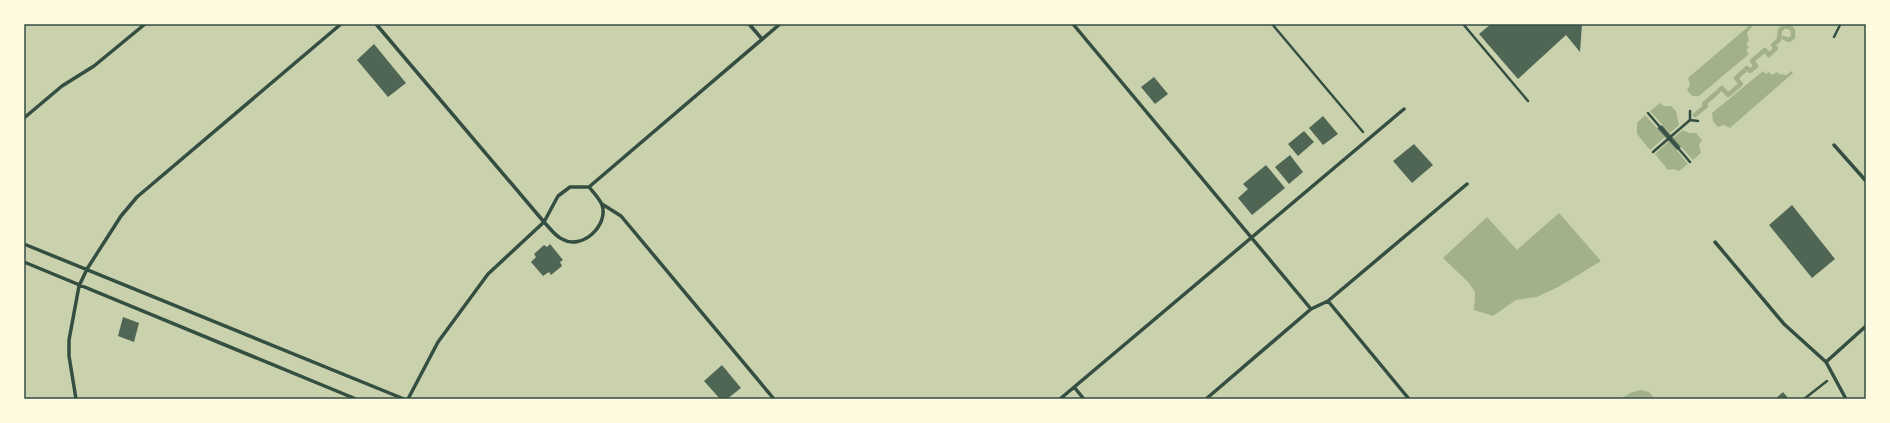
<svg xmlns="http://www.w3.org/2000/svg" width="1890" height="423" font-family="Commissioner,sans-serif">
	<style>
		.green { fill: #cad2ad }
		.water { fill: #a3b18a }
		.lines { fill: none; stroke-linecap: round; stroke-linejoin: round }
		.stream { stroke: #a3b18a; stroke-width: 4.5 }
		.building { fill: #4f6655 }
		.path { stroke: #344e41; stroke-width: 2.5 }
		.pedestrian { stroke: #344e41; stroke-width: 3.5 }
		.neatline { fill: none; stroke: #344e41; stroke-width: 1.5 }
	</style>
	<rect width="100%" height="100%" fill="#e9edc9"/>
	<path class="green" d="M24 24H1866V399H24Z"/>
	<path class="water" d="M1750 25 1752 27 1747 33 1749 41 1746 44 1749 47 1746 50 1749 54 1699 96H1692L1687 90 1690 85 1688 78Z
		M1763 71 1766 74 1769 72 1772 75 1777 72 1779 74 1787 75 1791 71 1793 73 1730 128 1724 125 1718 127 1713 121 1712 113Z
		M1660 103 1664 106H1671L1676 111 1679 125 1670 133 1650 111Z
		M1645 115 1665 137 1650 150 1637 134V123Z
		M1683 130 1689 133H1696L1702 140 1699 145 1701 153 1693 160 1673 138Z
		M1669 141 1688 164 1679 171 1673 169 1668 170 1655 154Z
		M1559 213 1601 261 1560 286 1537 297 1516 300 1493 316 1474 310 1475 292 1469 283 1443 258 1487 217 1517 250Z
		M1641 390 1649 392 1655 399H1621L1630 393Z"/>
	<g class="lines">
		<path class="stream" d="M1695 115 1706 106 1704 104 1722 88 1728 95 1741 84 1736 78 1747 68 1750 71 1756 66 1752 61 1765 50 1769 55 1776 48 1773 45 1779 40 1780 30 1785 26 1791 28 1793 31V37L1789 40 1784 38"/>
	</g>
	<path class="building" d="M1491 24H1582L1580 52 1566 35 1518 79 1479 34Z
		M374 44 406 83 388 97 357 60Z
		M1154 77 1168 94 1155 104 1141 87Z
		M1323 116 1338 134 1323 145 1309 128Z
		M1662 125 1681 147 1677 150 1657 128Z
		M1304 131 1314 142 1298 156 1288 144Z
		M1414 144 1433 165 1412 183 1393 161Z
		M1290 155 1303 172 1289 184 1275 167Z
		M1266 165 1285 188 1252 215 1238 198 1248 189 1243 184Z
		M1792 205 1835 259 1812 278 1769 225Z
		M550 244 563 260 560 262 562 266 551 275 549 272 543 276 531 262 536 257 534 254 544 245 547 247Z
		M123 317 139 323 134 342 118 336Z
		M722 365 741 388 727 399H720L704 381Z
		M1783 392 1789 399H1775Z"/>
	<g class="lines">
		<path class="path" d="M1272 24 1363 132
			M1463 24 1528 101
			M1834 37 1840 25
			M1690 111V120L1698 121
			M1648 113 1690 162
			M1653 152 1690 120
			M1804 399 1827 381"/>
		<path class="pedestrian" d="M376 24 544 222 488 274 438 342 408 399
			M749 24 762 39
			M1073 24 1311 309
			M24 118 62 86 94 66 145 24
			M1834 145 1866 181
			M589 187C593 192 600 199 602 205 609 225 582 251 562 239 555 236 549 227 544 222L558 196 570 187H589L780 24
			M602 204 621 216 774 399
			M1715 242 1784 324 1826 362 1846 399
			M24 244 404 399
			M24 262 356 399
			M1328 301 1409 399
			M1826 362 1866 326
			M1074 387 1084 399
			M76 399 69 356V340L79 286 87 269 121 216 137 197 341 24
			M1060 399 1404 109
			M1206 399 1311 309 1328 301 1467 184"/>
	</g>
	<rect width="1890" height="423" fill="none" stroke="#fefae0" stroke-width="50"/>
	<rect x="25" y="25" width="1840" height="373" class="neatline"/>
</svg>
